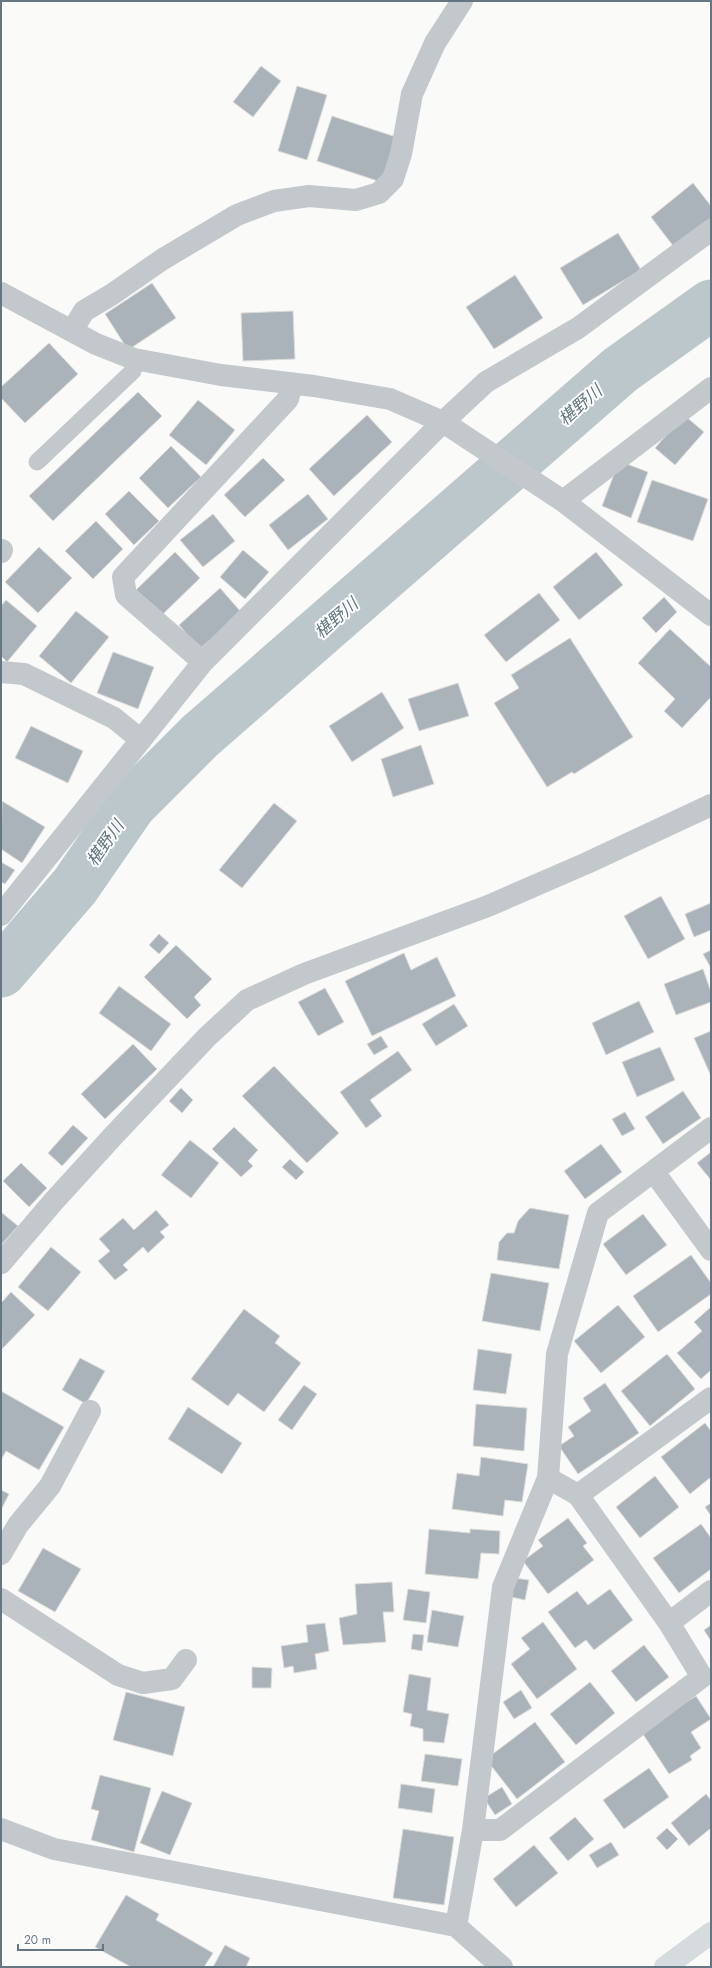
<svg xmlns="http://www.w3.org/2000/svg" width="712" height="1968" font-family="Jost,'Noto Sans JP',sans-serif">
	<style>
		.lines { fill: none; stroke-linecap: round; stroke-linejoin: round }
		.river { stroke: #bbc7cb; stroke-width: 51 }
		.building { fill: #aab3b9; stroke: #dcdcda }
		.service { stroke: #c3c8cc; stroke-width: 17 }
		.minor { stroke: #c3c8cc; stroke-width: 22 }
		.trunk { stroke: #d6dbdf; stroke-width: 22 }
		.labels { text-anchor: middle; stroke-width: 4; stroke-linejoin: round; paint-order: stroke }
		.water-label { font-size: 17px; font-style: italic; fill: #60757c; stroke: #fff }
	</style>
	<rect width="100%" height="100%" fill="#fafaf8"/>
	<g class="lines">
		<path class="river" d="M1 972 75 886 131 805 200 736 620 370 711 305"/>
	</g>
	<path class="building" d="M261 66 281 81 253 117 233 102Z
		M297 86 327 95 307 160 278 151Z
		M332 116 399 138 384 183 317 161Z
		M693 183 711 206V218L674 247 651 217Z
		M618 233 641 270 583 305 560 268Z
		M515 275 543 318 494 349 466 307Z
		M152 283 176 318 128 350 105 314Z
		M293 311 295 359 243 361 241 313Z
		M49 343 78 374 25 423 1 398V387Z
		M138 392 162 416 53 521 29 496Z
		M198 400 235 430 206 465 169 435Z
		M367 415 392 442 334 496 309 469Z
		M684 415 704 432 675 465 655 448Z
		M171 446 201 477 168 508 139 478Z
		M263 458 285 480 245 517 224 495Z
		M619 461 648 472 631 518 602 506Z
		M652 480 708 499 693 541 637 522Z
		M129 491 159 521 134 545 105 514Z
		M308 494 328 519 288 550 269 525Z
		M213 514 235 541 203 567 180 540Z
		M96 521 123 549 93 579 65 551Z
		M39 547 72 578 38 613 5 582Z
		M243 550 269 572 245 599 220 577Z
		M175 552 200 578 161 616 136 590Z
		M596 552 623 585 579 620 553 587Z
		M220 588 241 612 200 649 179 625Z
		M539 593 560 620 506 662 484 635Z
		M664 597 677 612 656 633 642 618Z
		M6 600 37 626 7 662 1 656V606Z
		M76 611 109 637 71 683 39 656Z
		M670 629 711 667V697L682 728 664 711 675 699 638 663Z
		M570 638 633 737 574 774 572 772 547 787 494 703 519 688 511 675Z
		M113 652 154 667 138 709 97 693Z
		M458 683 469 716 419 731 408 699Z
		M382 692 404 728 352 762 329 726Z
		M31 726 83 751 68 783 15 758Z
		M421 745 434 784 393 797 381 759Z
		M2 801 45 827 22 863 1 849Z
		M274 803 297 821 242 888 219 870Z
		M1 862 15 870 5 884 1 882Z
		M661 896 685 939 648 959 624 916Z
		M711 903V930L694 937 685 914Z
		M159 934 169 943 159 954 149 945Z
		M176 945 212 979 194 997 201 1005 187 1019 144 977Z
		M711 950V968L703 954Z
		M404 953 411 970 437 957 456 996 372 1036 345 981Z
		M703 969 711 992V1002L676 1015 664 984Z
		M119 986 171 1024 151 1051 99 1013Z
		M325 988 344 1022 318 1036 298 1002Z
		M639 1001 654 1032 606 1055 592 1023Z
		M454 1004 468 1026 436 1046 422 1024Z
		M711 1031V1076L694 1038Z
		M381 1036 388 1047 374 1055 367 1044Z
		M133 1044 157 1069 105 1119 81 1094Z
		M660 1047 675 1080 637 1097 622 1062Z
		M398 1051 412 1070 370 1100 382 1116 366 1128 340 1092Z
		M274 1066 339 1133 307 1163 242 1096Z
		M181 1088 193 1100 182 1113 169 1101Z
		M683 1091 701 1118 663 1144 645 1117Z
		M625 1112 635 1129 622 1136 612 1119Z
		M73 1125 88 1138 62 1166 48 1153Z
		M234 1127 258 1150 248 1161 253 1166 241 1177 212 1149Z
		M190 1140 219 1163 191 1198 161 1175Z
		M601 1144 622 1172 585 1199 564 1171Z
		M711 1152V1180L697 1163Z
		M290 1159 304 1172 296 1180 282 1167Z
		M21 1163 47 1188 29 1207 3 1181Z
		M530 1208 569 1215 559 1269 497 1260 499 1242 507 1233H514L518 1221Z
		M156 1210 169 1225 160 1232 165 1237 148 1253 143 1247 123 1265 128 1270 115 1280 98 1261 110 1251 99 1239 123 1218 134 1230Z
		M1 1212 18 1226 1 1245Z
		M643 1214 667 1245 626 1275 603 1244Z
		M51 1247 81 1272 48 1311 18 1287Z
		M691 1255 711 1283V1294L658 1332 633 1296Z
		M491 1273 549 1283 540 1331 482 1321Z
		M11 1292 35 1315 2 1349 1 1303Z
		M618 1305 645 1337 601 1373 574 1341Z
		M711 1307V1370L701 1379 677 1353 702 1331 694 1322Z
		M244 1309 280 1336 275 1343 301 1363 264 1412 238 1393 228 1406 191 1379Z
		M478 1349 512 1354 506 1394 473 1390Z
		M667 1354 695 1389 650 1426 621 1391Z
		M80 1358 105 1371 86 1404 62 1390Z
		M605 1383 639 1433 578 1474 559 1446 574 1436 568 1427 591 1411 583 1398Z
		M304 1385 317 1394 292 1430 278 1420Z
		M1 1391 64 1427 39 1470 6 1451 1 1460Z
		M476 1404 527 1408 524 1451 473 1446Z
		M188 1407 242 1443 222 1474 168 1439Z
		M705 1423 711 1431V1477L690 1494 661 1457Z
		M481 1457 528 1464 522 1502 505 1500 503 1516 452 1509 457 1473 479 1476Z
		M655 1476 679 1507 640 1538 616 1507Z
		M1 1490 9 1494 1 1510Z
		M711 1503V1516L705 1507Z
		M568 1518 587 1543 583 1546 594 1560 548 1594 523 1561 543 1546 538 1540Z
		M701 1524 711 1538V1569L679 1593 653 1558Z
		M429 1529 470 1533V1529L500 1531 499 1554 481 1553 478 1579 425 1574Z
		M43 1548 81 1569 55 1612 18 1591Z
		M514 1578 529 1580 525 1600 511 1597Z
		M392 1582 394 1612H383L386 1642 343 1645 339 1618 357 1614 355 1584Z
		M408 1589 430 1592 426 1623 403 1620Z
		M610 1589 633 1620 594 1650 586 1640 575 1648 548 1612 577 1591 588 1605Z
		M432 1610 464 1616 458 1647 427 1642Z
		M543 1622 577 1669 537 1699 511 1664 530 1649 521 1638Z
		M325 1623 329 1651 315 1654 317 1669 294 1673 293 1666 284 1668 281 1646 308 1642 306 1625Z
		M711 1625V1641L704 1630Z
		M413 1634 424 1635 422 1651 411 1649Z
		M644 1645 669 1677 636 1702 611 1671Z
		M252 1667 272 1668 271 1688H252Z
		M409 1674 431 1678 427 1710 449 1714 444 1743 423 1741V1729L410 1726 412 1714 403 1712Z
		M590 1682 615 1713 576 1745 550 1714Z
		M521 1690 532 1708 514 1719 503 1702Z
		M126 1692 185 1707 173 1756 113 1740Z
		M696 1696 711 1719 691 1732 701 1748 690 1756 692 1760 669 1774 641 1731Z
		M535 1722 565 1762 517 1799 486 1759Z
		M425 1754 462 1759 458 1786 421 1781Z
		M649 1768 669 1797 624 1829 603 1800Z
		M100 1775 151 1788 134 1852 91 1840 99 1811 91 1809Z
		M401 1784 435 1789 432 1813 398 1808Z
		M502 1787 512 1804 495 1815 484 1798Z
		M162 1791 192 1803 170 1855 140 1843Z
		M706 1794 711 1800V1828L689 1846 671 1823Z
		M575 1817 594 1839 568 1861 549 1838Z
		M667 1828 678 1839 667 1850 656 1838Z
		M403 1829 454 1837 444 1905 393 1898Z
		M611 1842 619 1855 597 1868 589 1855Z
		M534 1845 558 1873 516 1907 493 1879Z
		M126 1895 159 1914 156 1920 213 1953 204 1967H131L95 1947Z
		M225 1945 250 1958 246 1967H213Z"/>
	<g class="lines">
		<path class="service" d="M37 462 133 371 134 359"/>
		<path class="minor" d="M1 293 96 344 134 359 221 375 314 386 390 399 443 422 563 501 711 615
			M72 331 84 311 111 295 163 259 237 215 274 201 309 196 356 200 379 193 393 179 401 154 412 94 435 43 462 1
			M563 501 711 388
			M1 552 2 550
			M203 662 126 595 123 577 288 399 292 384
			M1 672 24 674 114 718 141 740
			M1 915 203 662 443 422 486 382 578 328 711 230
			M654 1172 711 1250
			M1 1263 53 1202 114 1135 207 1037 247 1000 304 974 488 906 587 863 711 805
			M578 1495 711 1398
			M1 1554 18 1525 50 1486 90 1411
			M1 1599 118 1675 143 1683 172 1679 186 1660
			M669 1623 711 1591
			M1 1829 54 1849 456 1926 502 1967
			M473 1830H500L702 1677 669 1623 578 1495 548 1478
			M456 1926 473 1830 503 1587 548 1478 557 1354 598 1213 711 1128"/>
		<path class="trunk" d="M665 1967 711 1933"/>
	</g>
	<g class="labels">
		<g class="water-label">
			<text transform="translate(580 405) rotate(-41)" y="6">椹野川</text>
			<text transform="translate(336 618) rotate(-41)" y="6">椹野川</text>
			<text transform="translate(105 843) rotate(-55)" y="6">椹野川</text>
		</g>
	</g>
	<rect width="712" height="1968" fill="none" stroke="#657683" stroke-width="4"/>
	<path d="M18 1944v6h85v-6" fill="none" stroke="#657683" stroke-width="2"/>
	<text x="24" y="1944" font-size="12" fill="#657683" stroke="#ffffff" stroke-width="3" paint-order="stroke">20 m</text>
</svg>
